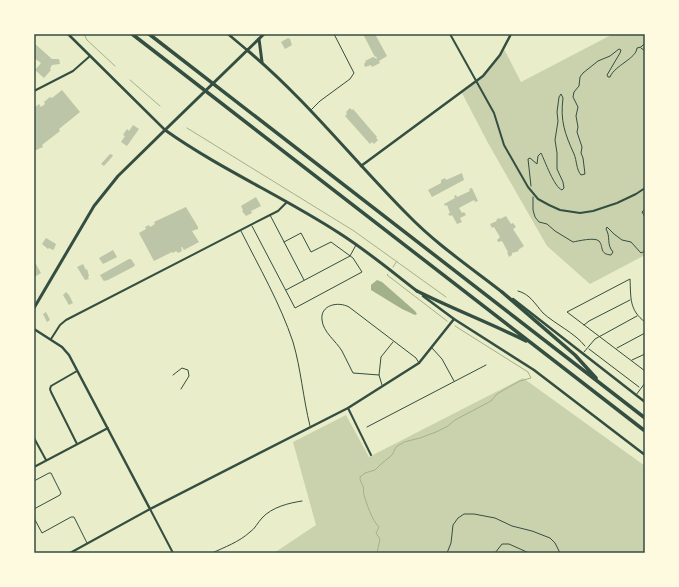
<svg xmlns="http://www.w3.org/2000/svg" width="679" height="587" font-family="'IBM Plex Sans',sans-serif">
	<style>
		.green { fill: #cad2ad }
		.water { fill: #a3b18a }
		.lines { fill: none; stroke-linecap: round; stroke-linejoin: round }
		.stream { stroke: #a3b18a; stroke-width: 1 }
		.building { fill: #bcc5a7 }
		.path { stroke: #344e41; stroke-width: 1 }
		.service { stroke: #344e41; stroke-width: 1 }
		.minor { stroke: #344e41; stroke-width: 2 }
		.tertiary { stroke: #344e41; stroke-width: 2.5 }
		.secondary { stroke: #344e41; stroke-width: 2.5 }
		.primary { stroke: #344e41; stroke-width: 3 }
		.trunk { stroke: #344e41; stroke-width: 3 }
		.motorway { stroke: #344e41; stroke-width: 3.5 }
		.neatline { fill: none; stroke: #344e41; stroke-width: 1.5 }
	</style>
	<rect width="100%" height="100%" fill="#e9edc9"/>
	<path class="green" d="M613 34H645V255L590 284 547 246 488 143 462 93 483 76 504 49 521 82Z
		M523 378 645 466V553H274L316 525 293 442 346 415 369 457Z"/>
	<path class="water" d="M377 280 382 282 415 311 417 314 415 315 402 309 371 290V285Z"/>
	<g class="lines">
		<path class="stream" d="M84 34 87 40 115 66
			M130 80 160 106
			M187 128 354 231 446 297
			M393 267 397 261
			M388 274 387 275 395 281 447 321
			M377 553 380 539 376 533 379 527C372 520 367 505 364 495 363 492 364 489 363 486 361 482 360 481 360 477L365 473 375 470 380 465 392 455 396 447 404 442 420 438 436 432 448 426 455 420 491 401 497 394 509 387 520 381 531 378 528 372 455 326"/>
	</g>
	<path class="building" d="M363 34H375L387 56 379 61 380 63 372 67 371 65 365 67 364 64 366 62 365 61 373 57 377 59 376 56 375 57Z
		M288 38 290 39 292 45 285 49 281 42Z
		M34 43 52 59H59L60 64 52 65 50 69 51 70 44 78 35 70 41 63 34 58Z
		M62 90 80 112 59 129 60 131 42 145 43 147 34 151V105L35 107 39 104 41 107 45 104 44 102 50 97 52 98Z
		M350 108 352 110 353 109 377 137 376 138 378 140 374 144 372 142 370 144 345 116 347 114 346 112Z
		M133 125 139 129 127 146 121 142 125 136 123 135 127 129 129 131Z
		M110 154 113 155 112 157 104 166 101 164Z
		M462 173 464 180 432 197 428 190 441 183V180L445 178 446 180Z
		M472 188 478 201 475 202 474 200 459 208 462 213 464 212 466 215 460 218 462 222 457 224 452 215 450 216 448 214 450 213 447 205 445 206 444 204 455 198 454 196 456 195 457 197 470 191 469 189Z
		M256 197 261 206 251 211 252 213 246 216 242 211 243 210 241 206Z
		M186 207 198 227V229L192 231 199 242 184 250 182 247H181L182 251 178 253 176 251 173 253 172 252 154 261 139 233 146 229 145 227 149 225 150 227 155 224 154 222Z
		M506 216 511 224 513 223 516 227 513 229 524 246 518 250 519 251 512 253V255L509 257 507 252H508L502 241 498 242 497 240 500 237 494 227 492 228 490 224 497 221 496 220 499 218 500 219Z
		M46 238 56 244 54 249 53 250 49 248 48 249 42 244Z
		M113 250 117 257 103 264 99 258Z
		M129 259H131L135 265 133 267 108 280 104 281 103 280 100 275 102 274Z
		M36 264 41 273 36 276 34 273V265Z
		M83 264 86 270 87 269 89 276 88 277 89 279 85 280 77 267Z
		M66 292 69 295 73 303 69 305 63 295Z
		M46 312 50 320 47 322 43 314Z"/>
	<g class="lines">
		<path class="path" d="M641 48 645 51
			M531 186 528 159 530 158 537 164 538 156 541 153C545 161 554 187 562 190L564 188 563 182 557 169V153L555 140 558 121 557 112 559 97 561 94 563 98C560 121 565 134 574 154 577 161 576 169 581 175L585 174 583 158 581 153 582 147 577 132 578 127 576 116 578 107 573 97 574 92 579 86 580 77 583 73 598 61 610 56 619 49 621 50 620 53 607 75 608 77H610C615 65 636 59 637 48L641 47 645 43
			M533 197V210L535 217 539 222 547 224 555 231 573 242C578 241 595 237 599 241 604 247 599 254 611 255L613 252C606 244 611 237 606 229L607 227 614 234 622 240 631 242 641 253 645 251
			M645 209 642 212 645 217
			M518 291C530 294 535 304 543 313 555 324 575 333 585 346
			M589 349 639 387
			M447 553 451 543 453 525 458 518 464 514H474L495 518 512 526 532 531 550 538 555 543 560 553
			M495 553 502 544H509L529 553"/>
		<path class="service" d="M311 110 320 101 350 79 354 73 334 34
			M270 215 304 280
			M252 226 295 308 362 272 353 258 331 242 311 252 301 233 284 242
			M241 231C259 267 280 303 293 342 301 369 303 398 310 426
			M286 290 350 256 356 245
			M645 322C629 310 631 298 630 279L567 312 645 371
			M584 325 589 321 630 300
			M432 348 442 359 454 381
			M617 348 645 333
			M584 352 595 339 637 316
			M632 360 645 354
			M173 375 182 368 188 370 189 376 181 389
			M379 375 353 373C349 366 346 358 342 351 336 341 323 332 322 320 320 305 338 301 349 307L416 358 419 363
			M382 385 379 375 381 357 393 342
			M636 395 645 383
			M367 427 486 365
			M34 481 49 473H51L61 493 60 495 34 509
			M34 518 42 533 71 517H74L87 543
			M212 553C225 547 239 542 250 532 255 529 258 522 262 518 272 507 289 503 302 501"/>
		<path class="minor" d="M450 34 494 113 504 145 528 187 538 199 549 205 560 210 580 213 593 211 617 203 636 194 645 188
			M34 91 73 71 90 56
			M51 339 60 325 66 320 270 215 278 211 286 203
			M348 408 371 455
			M34 438 46 460
			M77 444 51 392 50 389 51 386 77 371
			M34 467 108 428
			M70 553 150 509 173 553"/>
		<path class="tertiary" d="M361 166 483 76 500 55 511 34
			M34 329 62 347 69 355 150 509 348 408 419 363 454 319"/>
		<path class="secondary" d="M68 34 165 130
			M228 34 247 50
			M423 296 454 319 534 370 645 455
			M513 299 645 402"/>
		<path class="primary" d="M259 39 262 62
			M34 308 94 206 118 176 165 130"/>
		<path class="trunk" d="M264 34 165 130C220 169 282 196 339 233 366 250 391 271 417 291
			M247 50C306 99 354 161 408 215 436 244 470 267 502 292"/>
		<path class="motorway" d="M132 34 645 431
			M149 34 645 418
			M417 291C453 309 490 323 526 341
			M502 292 575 355 596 378"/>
	</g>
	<rect width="679" height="587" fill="none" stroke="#fefae0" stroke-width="70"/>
	<rect x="35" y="35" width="609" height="517" class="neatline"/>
</svg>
